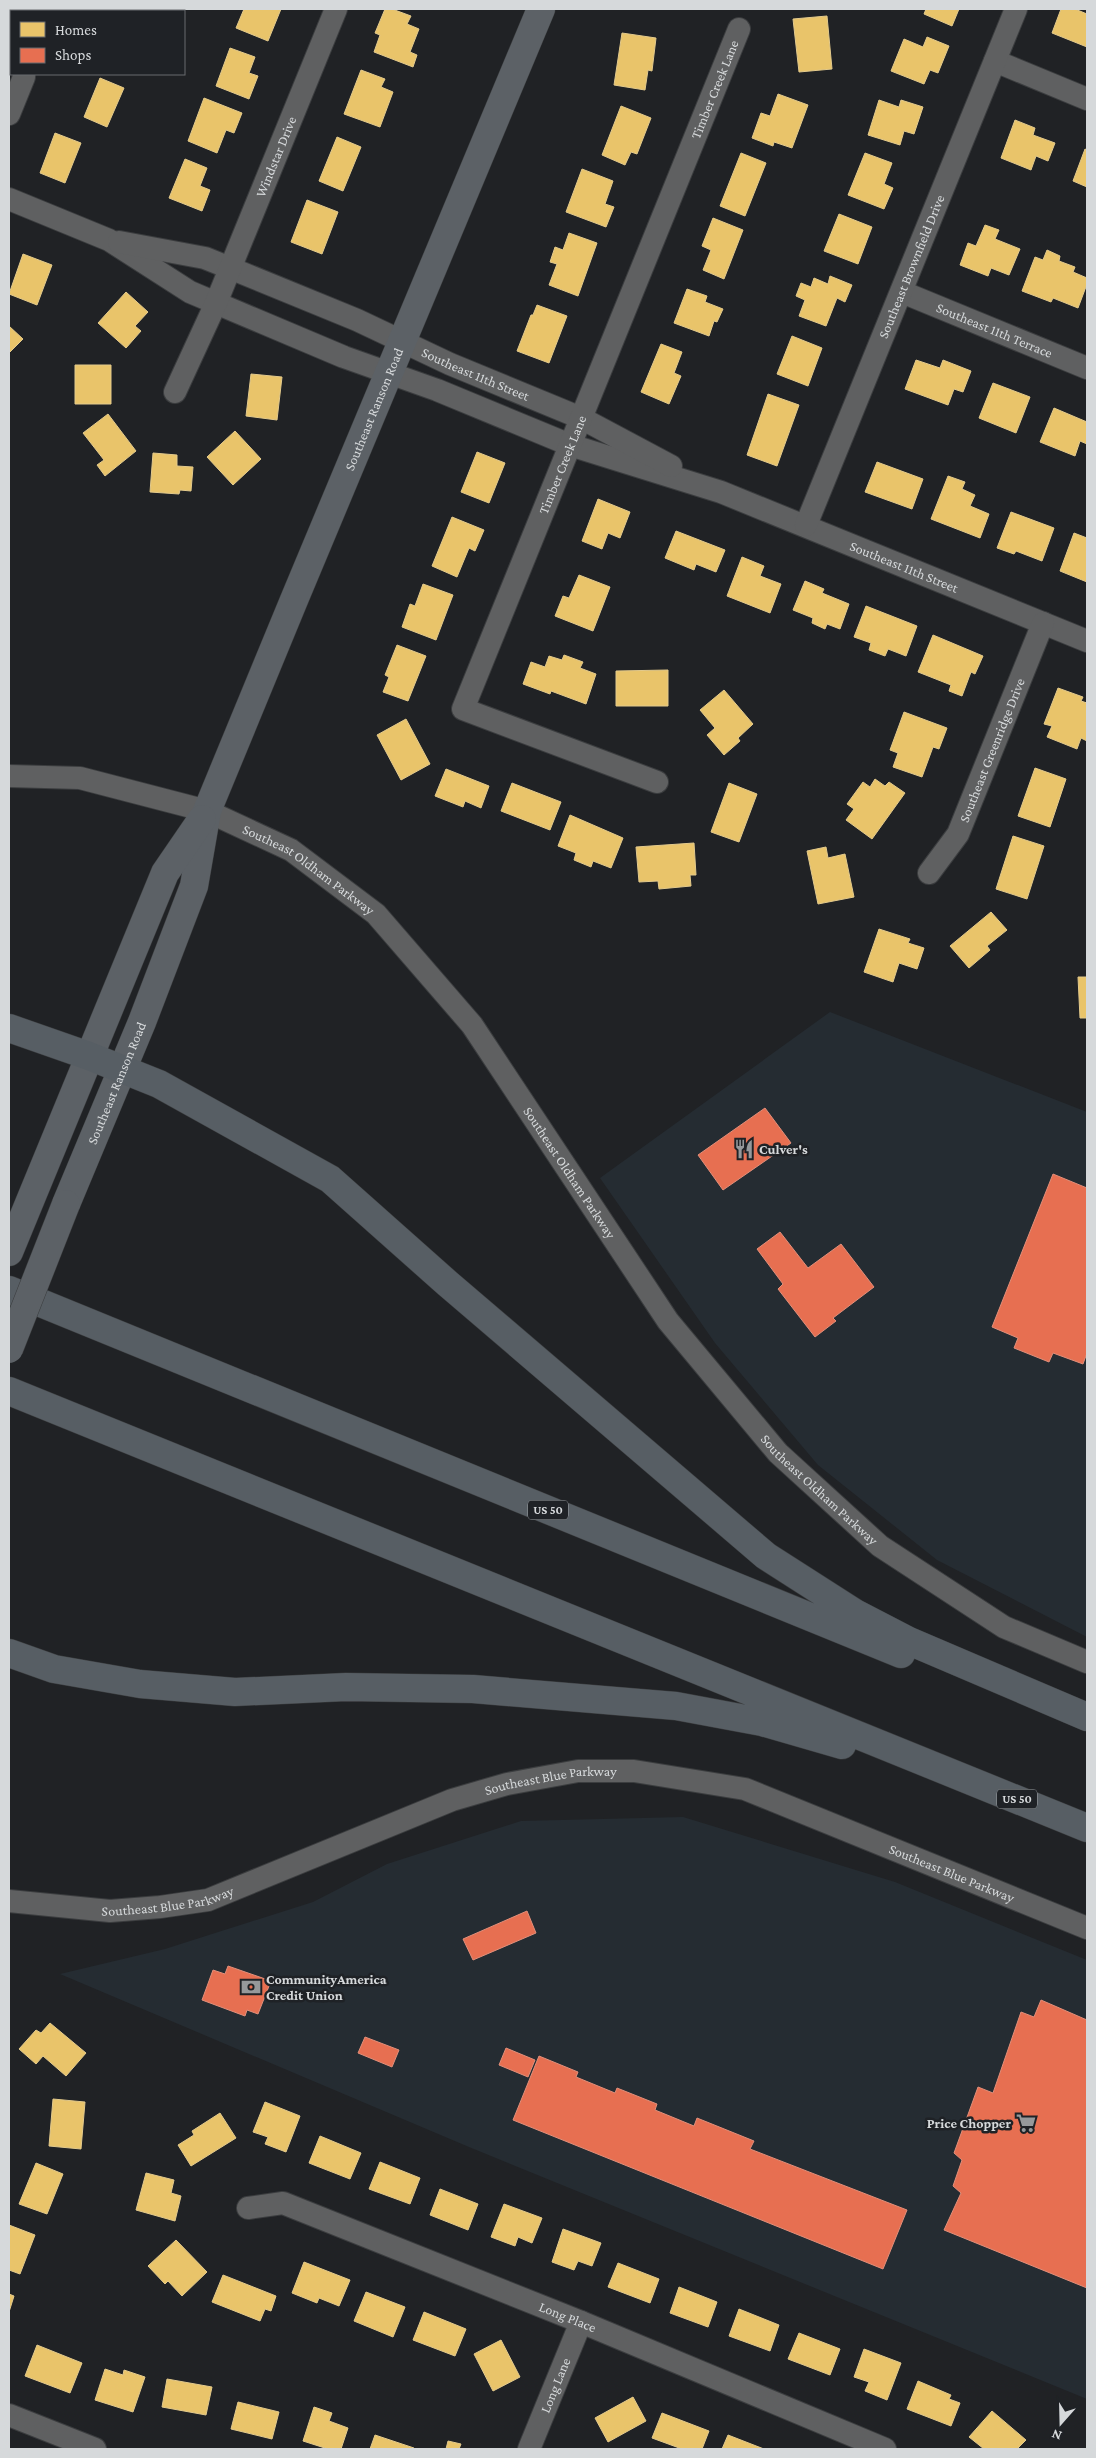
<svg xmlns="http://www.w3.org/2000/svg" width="1096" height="2458" font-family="'Crimson Pro',serif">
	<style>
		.built { fill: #252c32 }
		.homes { fill: #e9c46a; stroke: #e3ca8c }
		.shops { fill: #e76f51; stroke: #e28f7a }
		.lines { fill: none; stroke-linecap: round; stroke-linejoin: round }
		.minor-casing { stroke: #3b3d3f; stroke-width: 24 }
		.major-casing { stroke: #3b3d3f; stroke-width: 29 }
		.highway-casing { stroke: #3b3d3f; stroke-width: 29 }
		.minor { stroke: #5f6061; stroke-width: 22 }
		.major { stroke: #5c6166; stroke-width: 28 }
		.highway { stroke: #575e64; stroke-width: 28 }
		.major-bridge-casing { stroke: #3b3d3f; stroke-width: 29; stroke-linecap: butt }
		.major-bridge { stroke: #5c6166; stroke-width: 28 }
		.labels { text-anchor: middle; stroke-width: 5; stroke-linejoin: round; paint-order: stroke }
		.shield { fill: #1f2226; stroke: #9fa2a5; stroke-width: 1 }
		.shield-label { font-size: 12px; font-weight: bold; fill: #d6d9db }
		.street-label { font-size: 14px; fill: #d6d9db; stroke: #1f2226 }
		.poi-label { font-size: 14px; font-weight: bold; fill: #d6d9db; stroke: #1f2226; text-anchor: start }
	</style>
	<rect width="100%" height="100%" fill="#202225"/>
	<path class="built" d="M830 1012 1087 1112V1637L937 1560 818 1465 715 1343 600 1178Z
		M683 1817 895 1882 1087 1960V2399L469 2147 60 1974 165 1949 313 1902 387 1864 521 1821Z"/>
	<path class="homes" d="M244 9H281L268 41 236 28Z
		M385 9H392L411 16 407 24 419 29 410 52 417 55 413 67 374 52 380 35 375 33Z
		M926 9H959L952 26 924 14Z
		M1061 9H1075L1087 14V47L1052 33Z
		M827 16 832 69 799 72 793 19Z
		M622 33 656 38 652 71 648 70 645 90 614 85Z
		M927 37 949 46 938 73 930 70 924 84 891 71 904 39 923 47Z
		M230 48 255 57 249 73 258 76 249 99 216 86Z
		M361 70 385 79 381 87 393 92 380 127 344 114Z
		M100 78 124 88 107 127 84 117Z
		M778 94 808 105 792 148 774 142 773 146 752 138 761 113 770 116Z
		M204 98 242 113 234 133 226 130 217 153 188 141Z
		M879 100 899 107 901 100 923 107 914 134 904 131 900 145 868 135Z
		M621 106 651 118 637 154 631 152 625 165 602 155Z
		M1015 120 1035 128 1033 135 1055 143 1048 161 1036 156 1031 170 1001 158Z
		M55 133 81 143 65 183 40 173Z
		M337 137 361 147 343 191 319 181Z
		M1085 149 1087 150V187L1073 181Z
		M741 153 766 163 745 216 720 206Z
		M865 153 892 163 884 184 893 188 884 209 848 195Z
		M185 159 207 168 200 186 210 190 202 211 169 198Z
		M582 169 613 181 605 204 614 207 606 227 566 212Z
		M307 200 338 212 322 254 291 242Z
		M839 214 872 227 858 264 824 251Z
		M713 218 743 230 724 279 703 270 711 250 702 246Z
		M985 225 999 230 995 239 1020 249 1009 275 991 268 988 276 960 265 968 243 976 246Z
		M569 233 597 243 578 296 549 285 557 264 550 262 555 247 563 250Z
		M1047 250 1060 256 1059 261 1075 267 1073 272 1087 278V284L1078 308 1053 298 1051 302 1022 291 1035 257 1043 260Z
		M23 254 52 265 37 305 9 294Z
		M830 276 852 285 845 302 837 298 826 326 799 316 805 300 796 296 801 283 811 287 814 278 828 284Z
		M687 289 707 296 705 302 723 309 717 322 714 321 709 336 674 323Z
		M126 292 148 312 135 326 141 331 126 348 98 323Z
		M537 305 567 316 549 363 517 351 531 315H533Z
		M9 326 23 339 9 353Z
		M792 336 822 348 808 386 777 374Z
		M661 344 682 352 674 373 681 376 669 404 641 392Z
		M916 360 940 368 943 360 971 371 963 392 954 389 948 405 905 389Z
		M75 365H111V404H75Z
		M251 374 282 377 277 420 246 416Z
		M993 383 1030 397 1016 433 979 418Z
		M768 394 799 405 777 466 747 455Z
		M1054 408 1087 422V444L1080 441 1075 456 1040 442Z
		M108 414 136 451 105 476 97 465 104 460 83 433Z
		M235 431 261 459 233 485 207 457Z
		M477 452 505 463 489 503 461 492Z
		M153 453 177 455V466L193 467 191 491 180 490 179 494 150 492Z
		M877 462 923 479 912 509 865 492Z
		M948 476 965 482 962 489 975 495 970 506 989 514 980 538 931 519Z
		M598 499 630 512 620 538 608 533 602 549 582 541Z
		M1011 512 1054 528 1042 561 1016 551 1014 554 997 548Z
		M452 517 484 530 475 551 469 548 457 577 432 566Z
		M676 531 725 550 716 572 696 564 694 570 665 558Z
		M1074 533 1087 538V582L1060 571Z
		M742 557 764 566 760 576 781 584 770 613 727 596Z
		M579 575 610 587 593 631 555 616 563 596 569 598Z
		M805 581 824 589 822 593 849 604 840 629 827 624 825 629 812 623 813 618 793 610Z
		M423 584 453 595 436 640 402 627 410 604 415 606Z
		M866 606 917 626 906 656 888 649 885 656 869 650 871 643 854 637Z
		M933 635 983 656 975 674 971 672 962 696 949 691 951 685 918 672Z
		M397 645 426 656 408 701 383 692 389 677 385 675Z
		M564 655 583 662 580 668 596 674 586 704 551 691 550 694 523 684 531 662 545 667 549 656 562 660Z
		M668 670V706H616V671Z
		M1058 688 1083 697 1081 701 1087 703V741L1081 738 1077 749 1047 737 1052 726 1044 724Z
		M724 690 753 724 738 738 740 741 724 755 707 735 715 728 700 710Z
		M904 712 947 728 939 749 933 747 922 777 893 767 898 753 890 750Z
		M406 719 430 764 401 780 377 735Z
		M1035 768 1066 779 1050 827 1018 816Z
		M446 769 489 786 481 808 465 801 463 807 435 796Z
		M875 779 885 786 889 782 905 793 872 839 846 820 854 809 847 804 863 782 870 787Z
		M512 783 561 802 550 830 501 811Z
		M729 783 757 794 739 842 711 832Z
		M570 815 623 838 611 868 593 861 591 867 574 860 576 853 558 846Z
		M1013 836 1044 846 1027 899 996 889Z
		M694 843 696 875H690L691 886 659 889 658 881 639 882 636 847Z
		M826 847 828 858 845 854 854 897 818 904 807 851Z
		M991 912 1007 930 987 946 990 950 969 968 950 946Z
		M879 929 910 939 908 943 924 948 917 969 899 963 893 982 864 972Z
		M1078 977H1087V1018H1080Z
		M50 2023 86 2053 66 2076 43 2056 36 2064 19 2049 36 2030 41 2033Z
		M53 2099 85 2102 81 2149 49 2146Z
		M265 2102 300 2116 286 2152 265 2144 268 2137 253 2132Z
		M220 2113 236 2138 191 2166 178 2145 194 2135 192 2131Z
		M320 2136 361 2153 350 2179 309 2163Z
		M380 2162 420 2178 410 2204 369 2189Z
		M36 2163 63 2174 47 2214 19 2204Z
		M146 2173 174 2180 171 2193 181 2196 175 2221 136 2210Z
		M440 2189 478 2204 468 2230 430 2215Z
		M504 2204 542 2218 532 2243 518 2237 515 2246 491 2237Z
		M9 2225 35 2235 20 2274 9 2270Z
		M563 2229 601 2243 592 2266 578 2261 574 2270 552 2262Z
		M176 2240 207 2272 182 2296 168 2281 165 2284 148 2266Z
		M304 2262 350 2280 339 2306 319 2298 317 2303 292 2293Z
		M618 2263 659 2279 650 2303 608 2287Z
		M223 2275 276 2296 271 2311 265 2309 260 2321 212 2302Z
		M679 2287 717 2302 708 2327 670 2313Z
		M366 2292 405 2307 393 2337 354 2321Z
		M9 2294 14 2296 9 2312Z
		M739 2309 779 2325 770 2351 729 2336Z
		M424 2312 466 2329 455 2356 413 2340Z
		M799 2333 840 2349 830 2375 788 2359Z
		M501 2340 520 2377 493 2391 474 2354Z
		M37 2345 82 2363 70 2393 25 2376Z
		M864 2349 901 2363 887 2400 865 2391 869 2382 854 2377Z
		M105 2369 123 2375 124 2370 145 2377 133 2412 95 2400Z
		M167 2379 212 2387 206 2415 162 2407Z
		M918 2381 951 2395 949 2399 960 2403 951 2426 907 2409Z
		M633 2397 646 2421 608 2442 595 2418Z
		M238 2402 279 2412 272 2439 231 2429Z
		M314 2407 332 2413 329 2421 348 2428 341 2449H328L303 2441Z
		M992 2411 1026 2440 1017 2449H984L969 2437Z
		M662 2413 709 2431 702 2449H682L652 2438Z
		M375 2435 414 2448 413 2449H370Z
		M728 2435 764 2449H722Z
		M448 2441 461 2444 459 2449H446Z"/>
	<path class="shops" d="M765 1108 791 1143 723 1190 698 1155Z
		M1053 1174 1087 1188V1353L1083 1364 1053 1353 1049 1362 1014 1348 1018 1338 992 1327Z
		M780 1232 808 1268 841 1244 874 1287 833 1318 836 1321 815 1337 778 1289 783 1284 757 1249Z
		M527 1911 536 1933 473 1960 463 1939Z
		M228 1966 271 1981 258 2014 247 2010 245 2016 202 2000 213 1970 225 1974Z
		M1041 2000 1087 2020V2288L944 2230 961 2193 953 2186 962 2160 954 2153 978 2087 993 2093 1021 2012 1034 2017Z
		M365 2037 399 2050 392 2067 358 2053Z
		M506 2048 535 2060 528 2077 499 2065Z
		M539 2056 578 2072 576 2077 615 2093 617 2088 657 2104 655 2110 694 2126 697 2118 754 2141 750 2149 907 2210 883 2269 513 2120Z"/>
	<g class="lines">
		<defs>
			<g id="minor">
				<path d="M995 61 1087 99"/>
				<path d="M9 114 24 77"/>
				<path id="s1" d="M9 199 109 240 190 292 344 357 437 390 570 445 721 492 1087 641"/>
				<path id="s2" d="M119 242 205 258 230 268 357 320 450 364 581 418 671 466"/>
				<path id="s3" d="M902 292 1087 368"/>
				<path id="s4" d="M175 392 216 303 336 9"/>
				<path id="s5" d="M806 525 1016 9"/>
				<path id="s6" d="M9 776 80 778 207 811 291 850 376 914 472 1025 668 1321 778 1453 880 1546 1004 1627 1087 1662"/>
				<path id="s7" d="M657 782 463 709 739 29"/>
				<path id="s8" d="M929 873 958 834 1043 623"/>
				<path id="s9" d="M9 1901 110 1911 160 1907 208 1900 452 1800 507 1784 578 1771H634L745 1789 1087 1928"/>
				<path id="s10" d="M248 2208 283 2203 581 2322 885 2449"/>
				<path d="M9 2415 95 2449"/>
				<path id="s11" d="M529 2449 581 2322"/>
			</g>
			<g id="major">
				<path id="s12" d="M66 1204 142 1022 194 886 207 811 294 600 541 9"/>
				<path d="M9 1252 165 873 202 819"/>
			</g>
			<path id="highway" d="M9 1028 89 1056 159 1084 330 1179 447 1283 766 1556 855 1613 909 1641 1087 1717
				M9 1290 901 1654
				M9 1391 1087 1828
				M9 1653 54 1669 140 1684 235 1692 346 1687 473 1689 676 1706 762 1722 842 1745"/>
		</defs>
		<use href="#minor" class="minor-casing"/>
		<use href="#major" class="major-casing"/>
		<use href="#highway" class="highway-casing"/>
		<use href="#minor" class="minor"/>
		<use href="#major" class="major"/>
		<use href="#highway" class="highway"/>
		<defs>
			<path id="major-bridge" d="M9 1349 66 1204"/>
		</defs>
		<use href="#major-bridge" class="major-bridge-casing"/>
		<use href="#major-bridge" class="major-bridge"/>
	</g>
	<defs>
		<symbol id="restaurant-bare" viewBox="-9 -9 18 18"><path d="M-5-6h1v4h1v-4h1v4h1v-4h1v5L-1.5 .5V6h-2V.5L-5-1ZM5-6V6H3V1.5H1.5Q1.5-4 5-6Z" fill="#96999b" stroke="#1f2226" stroke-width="2.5" paint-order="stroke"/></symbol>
		<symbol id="bank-bare" viewBox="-9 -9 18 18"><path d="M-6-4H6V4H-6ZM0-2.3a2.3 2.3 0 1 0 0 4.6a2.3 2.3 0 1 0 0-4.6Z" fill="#96999b" stroke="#1f2226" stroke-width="2.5" paint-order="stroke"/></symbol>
		<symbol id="supermarket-bare" viewBox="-9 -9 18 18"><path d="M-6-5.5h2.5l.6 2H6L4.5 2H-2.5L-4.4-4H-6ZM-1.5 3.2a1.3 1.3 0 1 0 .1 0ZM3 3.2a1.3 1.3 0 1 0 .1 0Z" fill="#96999b" stroke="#1f2226" stroke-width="2.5" paint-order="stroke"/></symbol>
	</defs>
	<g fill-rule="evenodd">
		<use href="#restaurant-bare" x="730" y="1135" width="28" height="28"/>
		<use href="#bank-bare" x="237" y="1973" width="28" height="28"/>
		<use href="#supermarket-bare" x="1012" y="2109" width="28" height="28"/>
	</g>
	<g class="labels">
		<g class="shield">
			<rect x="528" y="1500.5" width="40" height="19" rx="4"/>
			<rect x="997" y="1789.5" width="40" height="19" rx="4"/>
		</g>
		<g class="shield-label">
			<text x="548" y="1514">US 50</text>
			<text x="1017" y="1803">US 50</text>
		</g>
		<g class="street-label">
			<text dy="5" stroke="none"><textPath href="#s7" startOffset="876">Timber Creek Lane</textPath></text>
			<text dy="5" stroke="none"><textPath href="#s4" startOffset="256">Windstar Drive</textPath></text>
			<text dy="5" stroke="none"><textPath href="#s5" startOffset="279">Southeast Brownfield Drive</textPath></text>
			<text dy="5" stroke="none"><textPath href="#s3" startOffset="100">Southeast 11th Terrace</textPath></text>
			<text dy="5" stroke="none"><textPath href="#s2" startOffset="382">Southeast 11th Street</textPath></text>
			<text dy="5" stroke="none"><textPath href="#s12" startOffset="854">Southeast Ranson Road</textPath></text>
			<text dy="5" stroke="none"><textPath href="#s7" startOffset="471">Timber Creek Lane</textPath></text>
			<text dy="5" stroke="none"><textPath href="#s1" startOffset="970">Southeast 11th Street</textPath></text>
			<text dy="5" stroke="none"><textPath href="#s8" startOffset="139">Southeast Greenridge Drive</textPath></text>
			<text dy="5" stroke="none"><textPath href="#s6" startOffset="320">Southeast Oldham Parkway</textPath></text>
			<text dy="5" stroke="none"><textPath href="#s12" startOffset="131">Southeast Ranson Road</textPath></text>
			<text dy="5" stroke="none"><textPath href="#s6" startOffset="725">Southeast Oldham Parkway</textPath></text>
			<text dy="5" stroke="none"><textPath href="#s6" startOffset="1130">Southeast Oldham Parkway</textPath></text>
			<text dy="5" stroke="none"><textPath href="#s9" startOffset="565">Southeast Blue Parkway</textPath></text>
			<text dy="5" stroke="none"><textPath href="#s9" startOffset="985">Southeast Blue Parkway</textPath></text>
			<text dy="5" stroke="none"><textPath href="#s9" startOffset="160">Southeast Blue Parkway</textPath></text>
			<text dy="5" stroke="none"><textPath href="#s10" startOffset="342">Long Place</textPath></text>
			<text dy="5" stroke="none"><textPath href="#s11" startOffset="69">Long Lane</textPath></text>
		</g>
		<g class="poi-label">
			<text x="759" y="1154">Culver's</text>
			<text x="266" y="1984">CommunityAmerica<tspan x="266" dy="16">Credit Union</tspan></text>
			<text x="1011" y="2128" text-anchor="end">Price Chopper</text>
		</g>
	</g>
	<rect width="1096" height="2458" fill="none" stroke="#d6d9db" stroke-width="20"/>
	<rect x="10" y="10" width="175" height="65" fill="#1f2226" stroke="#686b6e"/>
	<rect x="20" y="22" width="25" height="15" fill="#e9c46a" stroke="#686b6e"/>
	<text x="55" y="35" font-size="15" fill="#d6d9db">Homes</text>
	<rect x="20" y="48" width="25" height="15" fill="#e76f51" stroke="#686b6e"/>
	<text x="55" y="60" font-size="15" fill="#d6d9db">Shops</text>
	<g transform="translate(1061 2423) rotate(200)" stroke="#1f2226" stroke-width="4" paint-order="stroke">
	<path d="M0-4L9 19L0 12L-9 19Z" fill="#d6d9db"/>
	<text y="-8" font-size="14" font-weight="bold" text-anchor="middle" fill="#d6d9db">N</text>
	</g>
</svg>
